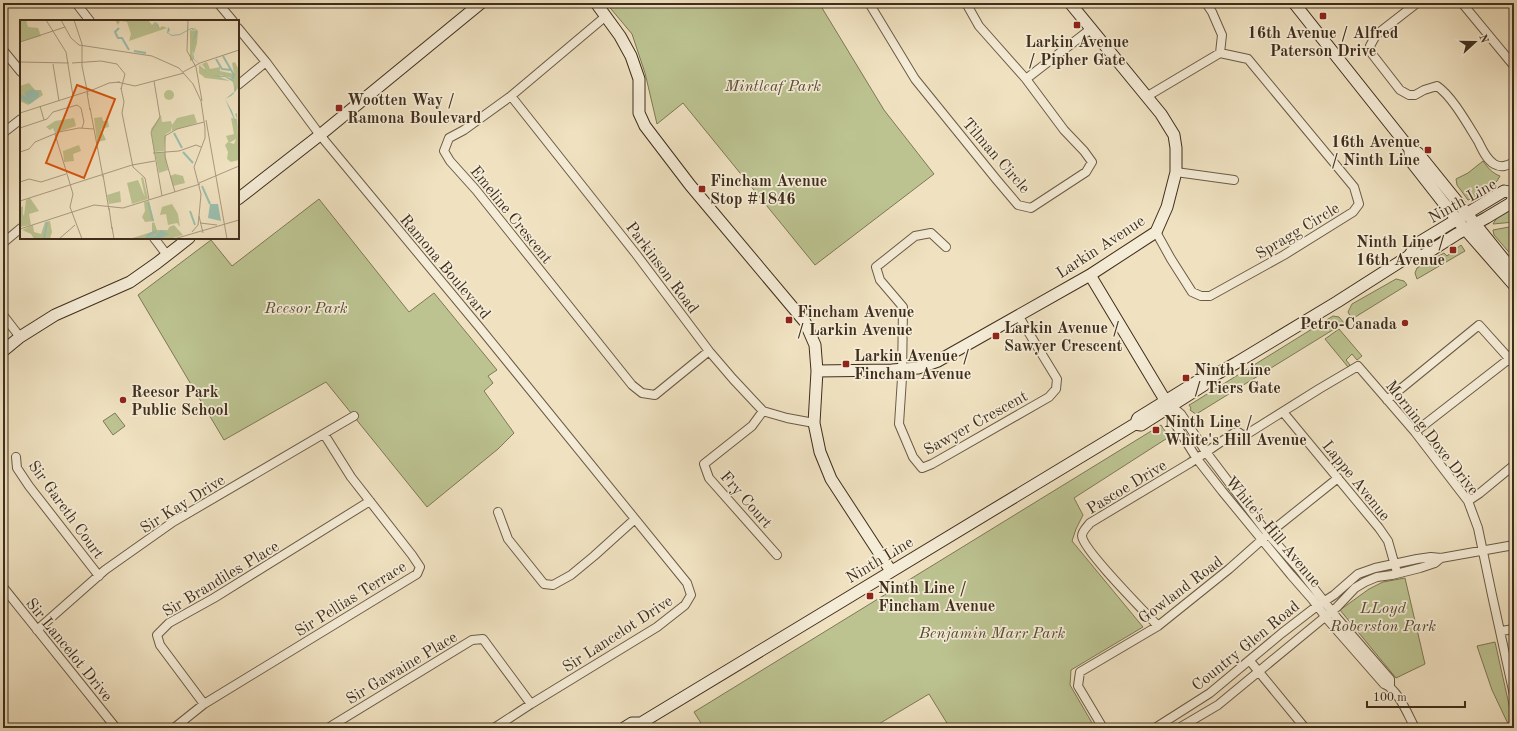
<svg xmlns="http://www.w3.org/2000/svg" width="1517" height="731" font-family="'Old Standard TT',serif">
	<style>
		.green { fill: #bcc391; stroke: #7e7856 }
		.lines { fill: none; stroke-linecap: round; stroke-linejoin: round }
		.street-casing { stroke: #6b5b45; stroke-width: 10 }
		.secondary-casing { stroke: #3f2e1c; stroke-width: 13 }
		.street { stroke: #f5ecd7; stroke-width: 8 }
		.secondary { stroke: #f5ecd7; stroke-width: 11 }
		.poi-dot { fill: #8f2418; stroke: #f5ecd7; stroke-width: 1.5 }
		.labels { text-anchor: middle; stroke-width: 3.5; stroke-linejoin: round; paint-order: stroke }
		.poi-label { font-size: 16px; font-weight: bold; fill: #3f2e1c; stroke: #f5ecd7; text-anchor: start }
		.park-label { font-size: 16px; font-style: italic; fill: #584c33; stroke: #f5ecd7 }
		.street-label { font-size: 16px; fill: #3f2e1c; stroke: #f5ecd7 }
		.inset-river { fill: none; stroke: #9bbfae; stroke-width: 2 }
		.inset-road { fill: none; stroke: #a99a7f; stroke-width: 1 }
		.view { fill: #d7550e; fill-opacity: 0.15; stroke: #d7550e; stroke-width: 2 }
		.inset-edge { fill: none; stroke: #3f2e1c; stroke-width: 2 }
	</style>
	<rect width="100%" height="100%" fill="#f0e2c1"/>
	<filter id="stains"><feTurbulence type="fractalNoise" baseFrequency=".005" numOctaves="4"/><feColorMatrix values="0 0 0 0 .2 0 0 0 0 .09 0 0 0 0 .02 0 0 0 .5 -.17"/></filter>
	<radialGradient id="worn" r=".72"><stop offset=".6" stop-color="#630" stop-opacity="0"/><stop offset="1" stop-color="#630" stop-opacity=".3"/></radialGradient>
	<path class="green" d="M606 3H819L884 110 934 174 815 265 683 103 657 124 645 73 632 34Z
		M1483 161C1488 168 1492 173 1500 176 1493 191 1481 187 1473 199L1468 200 1457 185 1456 179 1468 173Z
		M319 199 409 312 434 293 497 370 488 376 493 383 484 391 514 433 498 449 427 507 326 382 224 440 138 295 211 240 232 266Z
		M1514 206V222L1493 224 1498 216Z
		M1509 227 1514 229V258L1494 235 1493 230Z
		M1461 245 1465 251 1417 279 1415 273 1417 268 1444 253 1447 256Z
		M1396 279 1404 281 1407 285 1352 319 1348 312 1352 304Z
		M1333 316 1339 317 1344 323 1198 413 1197 415 1190 410 1191 408 1189 405 1191 404Z
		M1339 329 1362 356 1357 360 1352 354 1346 360 1350 365 1348 367 1325 339Z
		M115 413 125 426 113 435 103 421Z
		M1161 425 1169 437 1074 498 1083 515 1076 529 1072 541 1143 627 1071 670 1070 685 1095 728H950L929 694 872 728H704L694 712Z
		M1405 578 1425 664 1396 678 1340 610 1369 589 1383 582Z
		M1495 642 1514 727V728H1510L1492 690 1477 646Z"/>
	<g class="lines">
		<defs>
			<path id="street" d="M76 3 90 21
				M218 3 233 21
				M327 3H336
				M869 3 915 79 996 179 1018 205 1031 208 1086 172 1092 162 1084 151 1064 130 1026 79 979 26 966 3
				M1206 3 1212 12 1222 35 1220 53
				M1417 3 1376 35 1370 46 1372 54 1400 90 1409 95H1415L1424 90 1437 86C1452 96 1468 125 1478 141 1482 149 1486 159 1494 164 1501 168 1507 166 1514 162
				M1462 3 1514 66
				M606 16 511 96 464 130 449 138 444 151 450 161 476 190 632 385 642 393 655 395 709 351
				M238 28 266 62 320 135 480 328 687 583 691 595 685 605 657 627 531 704 494 728
				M3 50 21 72
				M1026 79 1092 28
				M238 85 266 62
				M511 96 636 254 709 351 733 379 763 411 787 418 814 423
				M1146 97 1220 53 1248 59 1354 187 1359 204 1353 212 1284 255 1210 296H1201L1192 292 1171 259 1156 232
				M3 133 21 119
				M1176 172 1234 180
				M154 238 167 255
				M3 243 21 228
				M946 247 931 233 915 236 876 267 880 280 903 307 902 378 899 424 913 457 922 468 932 464 1049 397 1056 389 1057 379 1018 315
				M3 315 20 337
				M1387 400 1479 325 1514 364
				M1168 403 1181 414 1206 452 1268 534 1299 569 1337 618 1390 679V686
				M1167 404 1172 419 1197 459 1222 491 1291 575 1312 599 1328 620 1384 684C1398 689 1408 715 1415 728
				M763 411 752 426 704 464 709 478 777 555
				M1283 412 1379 528 1388 541 1396 569
				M1415 432 1509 359
				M16 457 17 468 29 486 99 576
				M1468 501 1480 493 1514 465
				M498 512 508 539 544 584 553 585 571 575 594 556 635 519
				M3 587 116 728
				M1158 626C1145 612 1083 550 1082 536 1082 531 1087 527 1090 523L1190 463 1234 433 1238 432 1244 436 1319 389 1358 366 1415 432 1468 501 1478 528 1492 595 1514 695
				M37 630 105 570 173 522 354 416
				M1501 631 1514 629
				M1250 661 1305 728
				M204 704 160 645 157 635 169 623 214 598 370 501
				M174 728 204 704 417 574 420 567 412 555 351 477 324 434
				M328 728 472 640 483 639 531 704
				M1103 728 1078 686 1080 672 1158 626 1229 569 1273 530 1338 478
				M1155 728 1210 693 1282 633 1317 606 1334 595 1358 574 1375 568 1417 559 1431 557 1441 558 1514 545
				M1179 728 1218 705 1337 607 1355 588 1365 582 1377 577 1392 575 1420 568 1435 563 1441 558"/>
			<path id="secondary" d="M596 3 620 36 631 56 639 79V113L645 126 690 185 805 322 815 345 817 371 814 423 820 452 831 479 891 571
				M1294 3 1410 149 1418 153 1514 272
				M1410 149V160L1457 220 1514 285
				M238 199 320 135 481 3
				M1409 256 1424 255 1457 234 1486 218 1511 203 1514 197
				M1090 275 1165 400
				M3 351 20 337 55 315 130 282 157 263 189 238
				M817 371 892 370 918 368 938 361 1090 275 1156 232 1167 207 1176 172V148L1174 135 1161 114 1070 3
				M1137 420 1138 418 1201 379H1208L1236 363 1337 302 1409 256 1418 243 1504 191 1514 193
				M624 728 632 723H641
				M638 728 641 723 1135 424 1141 425 1204 385 1208 379"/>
		</defs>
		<use href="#street" class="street-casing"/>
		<use href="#secondary" class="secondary-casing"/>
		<use href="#street" class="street"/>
		<use href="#secondary" class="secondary"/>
	</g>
	<g class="poi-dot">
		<rect x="1319" y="12" width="8" height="8" rx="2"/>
		<rect x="1073" y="21" width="8" height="8" rx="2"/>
		<rect x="335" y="104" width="8" height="8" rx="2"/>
		<rect x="1424" y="146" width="8" height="8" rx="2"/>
		<rect x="698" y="185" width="8" height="8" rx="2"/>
		<rect x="1449" y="246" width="8" height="8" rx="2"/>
		<rect x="785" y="316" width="8" height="8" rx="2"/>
		<circle cx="1405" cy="323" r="4"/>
		<rect x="992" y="332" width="8" height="8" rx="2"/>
		<rect x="842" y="360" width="8" height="8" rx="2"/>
		<rect x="1182" y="374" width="8" height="8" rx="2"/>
		<circle cx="123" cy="400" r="4"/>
		<rect x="1152" y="426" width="8" height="8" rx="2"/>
		<rect x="866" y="592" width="8" height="8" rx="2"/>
	</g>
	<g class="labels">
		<g class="poi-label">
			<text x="1323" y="38" text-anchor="middle">16th Avenue / Alfred<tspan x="1323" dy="18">Paterson Drive</tspan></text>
			<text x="1077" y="47" text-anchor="middle">Larkin Avenue<tspan x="1077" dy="18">/ Pipher Gate</tspan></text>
			<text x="347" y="105">Wootten Way /<tspan x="347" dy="18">Ramona Boulevard</tspan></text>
			<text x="1420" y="147" text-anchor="end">16th Avenue<tspan x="1420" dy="18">/ Ninth Line</tspan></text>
			<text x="710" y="186">Fincham Avenue<tspan x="710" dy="18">Stop #1846</tspan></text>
			<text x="1445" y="247" text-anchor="end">Ninth Line /<tspan x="1445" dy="18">16th Avenue</tspan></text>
			<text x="797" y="317">Fincham Avenue<tspan x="797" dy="18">/ Larkin Avenue</tspan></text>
			<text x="1397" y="329" text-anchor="end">Petro-Canada</text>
			<text x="1004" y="333">Larkin Avenue /<tspan x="1004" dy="18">Sawyer Crescent</tspan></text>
			<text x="854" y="361">Larkin Avenue /<tspan x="854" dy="18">Fincham Avenue</tspan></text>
			<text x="1194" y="375">Ninth Line<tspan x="1194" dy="18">/ Tiers Gate</tspan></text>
			<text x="131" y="397">Reesor Park<tspan x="131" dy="18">Public School</tspan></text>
			<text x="1164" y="427">Ninth Line /<tspan x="1164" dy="18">White's Hill Avenue</tspan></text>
			<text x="878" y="593">Ninth Line /<tspan x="878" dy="18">Fincham Avenue</tspan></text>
		</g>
		<g class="park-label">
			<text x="773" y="91">Mintleaf Park</text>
			<text x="306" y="313">Reesor Park</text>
			<text x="1383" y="613">LLoyd<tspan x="1383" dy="18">Roberston Park</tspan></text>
			<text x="992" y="638">Benjamin Marr Park</text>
		</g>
		<g class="street-label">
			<text transform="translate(997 155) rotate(49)" y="6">Tilman Circle</text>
			<text transform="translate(1462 200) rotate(-29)" y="6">Ninth Line</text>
			<text transform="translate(512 214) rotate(51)" y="6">Emeline Crescent</text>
			<text transform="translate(1297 230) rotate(-31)" y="6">Spragg Circle</text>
			<text transform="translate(1100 246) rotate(-33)" y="6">Larkin Avenue</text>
			<text transform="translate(446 266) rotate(50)" y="6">Ramona Boulevard</text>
			<text transform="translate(663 267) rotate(53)" y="6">Parkinson Road</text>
			<text transform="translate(975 422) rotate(-29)" y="6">Sawyer Crescent</text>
			<text transform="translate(1433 437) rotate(52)" y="6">Morning Dove Drive</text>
			<text transform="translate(1357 480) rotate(51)" y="6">Lappe Avenue</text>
			<text transform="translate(1126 486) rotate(-31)" y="6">Pascoe Drive</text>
			<text transform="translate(747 499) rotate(49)" y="6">Fry Court</text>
			<text transform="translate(182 503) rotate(-32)" y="6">Sir Kay Drive</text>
			<text transform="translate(67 509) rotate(54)" y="6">Sir Gareth Court</text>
			<text transform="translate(1274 531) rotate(50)" y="6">White's Hill Avenue</text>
			<text transform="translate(879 559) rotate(-31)" y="6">Ninth Line</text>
			<text transform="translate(220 578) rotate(-31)" y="6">Sir Brandiles Place</text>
			<text transform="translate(1180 589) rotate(-37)" y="6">Gowland Road</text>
			<text transform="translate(350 598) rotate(-32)" y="6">Sir Pellias Terrace</text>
			<text transform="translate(617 633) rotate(-33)" y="6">Sir Lancelot Drive</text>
			<text transform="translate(1245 645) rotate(-39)" y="6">Country Glen Road</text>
			<text transform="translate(70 649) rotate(51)" y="6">Sir Lancelot Drive</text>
			<text transform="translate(401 667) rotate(-31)" y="6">Sir Gawaine Place</text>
		</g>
	</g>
	<g transform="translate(20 20)">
		<rect width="219" height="219" fill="#f0e2c1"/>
		<path d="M0 0H6L8 7 18 8 21 16 1 22ZM95 0H128L132 5 136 3 140 8 142 6 147 8 109 21 111 14 107 2 100 1 98 5ZM174 7 178 11 177 23 174 34 172 29 173 40 170 41V10L176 11ZM187 42 190 49 200 47V51L214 54 212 43 215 42 218 48V68L215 72 212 58 200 55V57L210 61 185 58 179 53V45L187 51 182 44ZM9 63 15 70H21L23 75 8 85 0 81V66ZM144 75a5 5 0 1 1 10 0a5 5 0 1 1-10 0ZM217 93 219 140 211 142 207 139 208 132 205 125 208 122 214 124 216 119 209 123 206 116 214 114 211 98 217 99 215 94ZM174 94 177 103 152 111 151 106V111L146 114 144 131 134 132 131 109 141 95 142 102 151 101 152 105 157 98ZM82 97 83 101H88L89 107 81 109 86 120 77 122 74 98ZM54 98 56 106 35 113 33 108 30 110 26 107 35 101ZM59 125 61 131 53 134 54 141 44 142 43 131ZM145 132 148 150 139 153 135 133ZM155 154 163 156 165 163 153 166 150 156ZM123 157 128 179 112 184 107 163 118 160 125 177 121 158ZM100 171 101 182 89 184 87 175ZM10 178 19 191 9 194 11 205 0 207V188L3 186V194L4 196 6 180ZM129 181 134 201 125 202 122 197 125 191 124 182ZM152 184 158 194 160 207 157 203 148 205 146 194 140 195 142 187ZM30 201 32 212 30 219H14L11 214 2 210 13 205 14 212 21 214 25 202ZM134 202 137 210H148L149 207 154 205 163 215 150 219H109L132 212V203Z" fill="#bcc391"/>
		<path d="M129 0 132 5 135 2 137 3 139 6V9L148 7 149 8 150 10 148 13 152 15 160 14 171 8H173L177 12 176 16 172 23 174 39 185 48 186 50V53L192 55 205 56 212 59 213 60 215 64 216 68 214 73 211 76 205 79 212 91 219 111 205 79 214 72 215 63 205 57H199L188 54 185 51V48L173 39 172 22 176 11 171 9 160 15 152 16 147 13 148 7 139 9 136 3 132 5ZM12 69 19 72V77L10 84 2 80 0 74 6 77 5 72ZM190 184H198L201 201 188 198ZM136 210 137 213 129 217 135 216 141 210 149 214 139 219H125L127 214Z" fill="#9bbfae"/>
		<path class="inset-river" d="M99 8 95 12 98 18H102L109 30M114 31 126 33M203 36 214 55 212 59M196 39 202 49 212 50M154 113 162 128M163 132 173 143M182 166 190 184M128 182 133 201M170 191 175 205M24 219 27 202"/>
		<path class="inset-road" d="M26 0 46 32 53 76M41 0 51 18 59 25 132 36 159 48 173 64 181 81 185 108V118L174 147 181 174 179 196 183 213M54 0 62 24V46L68 75M168 0 167 31 176 47 182 81M0 22 45 7M0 42 49 43M52 43 81 41 97 44 105 54 101 69M33 44 39 81M163 52 180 43 219 30M134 61 140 97 131 112 142 176M97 62 115 66 164 53M101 68 104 82M70 71 89 63 100 62M67 73 70 90M104 82 102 93 113 147 125 158 129 180M20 86 24 100M70 88 83 157M0 93 72 70M186 100 207 219M0 108 27 99 33 92 57 85 61 88 64 102 62 108M35 114 53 174 50 187 62 219M0 132 9 129 15 122 39 112 59 108 74 109M133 133 159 131 176 125 181 127M83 155 89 190M0 162 9 159 21 162 46 154M179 163 219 146M155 172 145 137V116L157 109 184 102M0 181 112 145 135 141M89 188 92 209M180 203 197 205M92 207 94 219M0 209 74 185 103 188 180 164M172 212 178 205 179 196M39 219 55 205M154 219 219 200"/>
		<path class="view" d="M57 65 95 79 64 158 26 143Z"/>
		<rect width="219" height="219" class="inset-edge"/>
	</g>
	<rect width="1517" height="731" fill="none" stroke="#f0e2c1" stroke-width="16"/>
	<rect x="4" y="4" width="1509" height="723" fill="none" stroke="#3f2e1c" stroke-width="2"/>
	<rect x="8" y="8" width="1501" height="715" fill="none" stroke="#3f2e1c"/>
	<g transform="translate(1475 42) rotate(69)" stroke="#f5ecd7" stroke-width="3" paint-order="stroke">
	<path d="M0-3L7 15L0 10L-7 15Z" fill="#3f2e1c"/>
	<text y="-6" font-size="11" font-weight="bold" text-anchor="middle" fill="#3f2e1c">N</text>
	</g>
	<path d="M1367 701v6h98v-6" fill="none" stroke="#3f2e1c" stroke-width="2"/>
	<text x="1373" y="701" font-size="12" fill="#3f2e1c" stroke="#f5ecd7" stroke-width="3" paint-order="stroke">100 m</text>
	<rect width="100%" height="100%" filter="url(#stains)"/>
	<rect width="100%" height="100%" fill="url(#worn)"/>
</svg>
